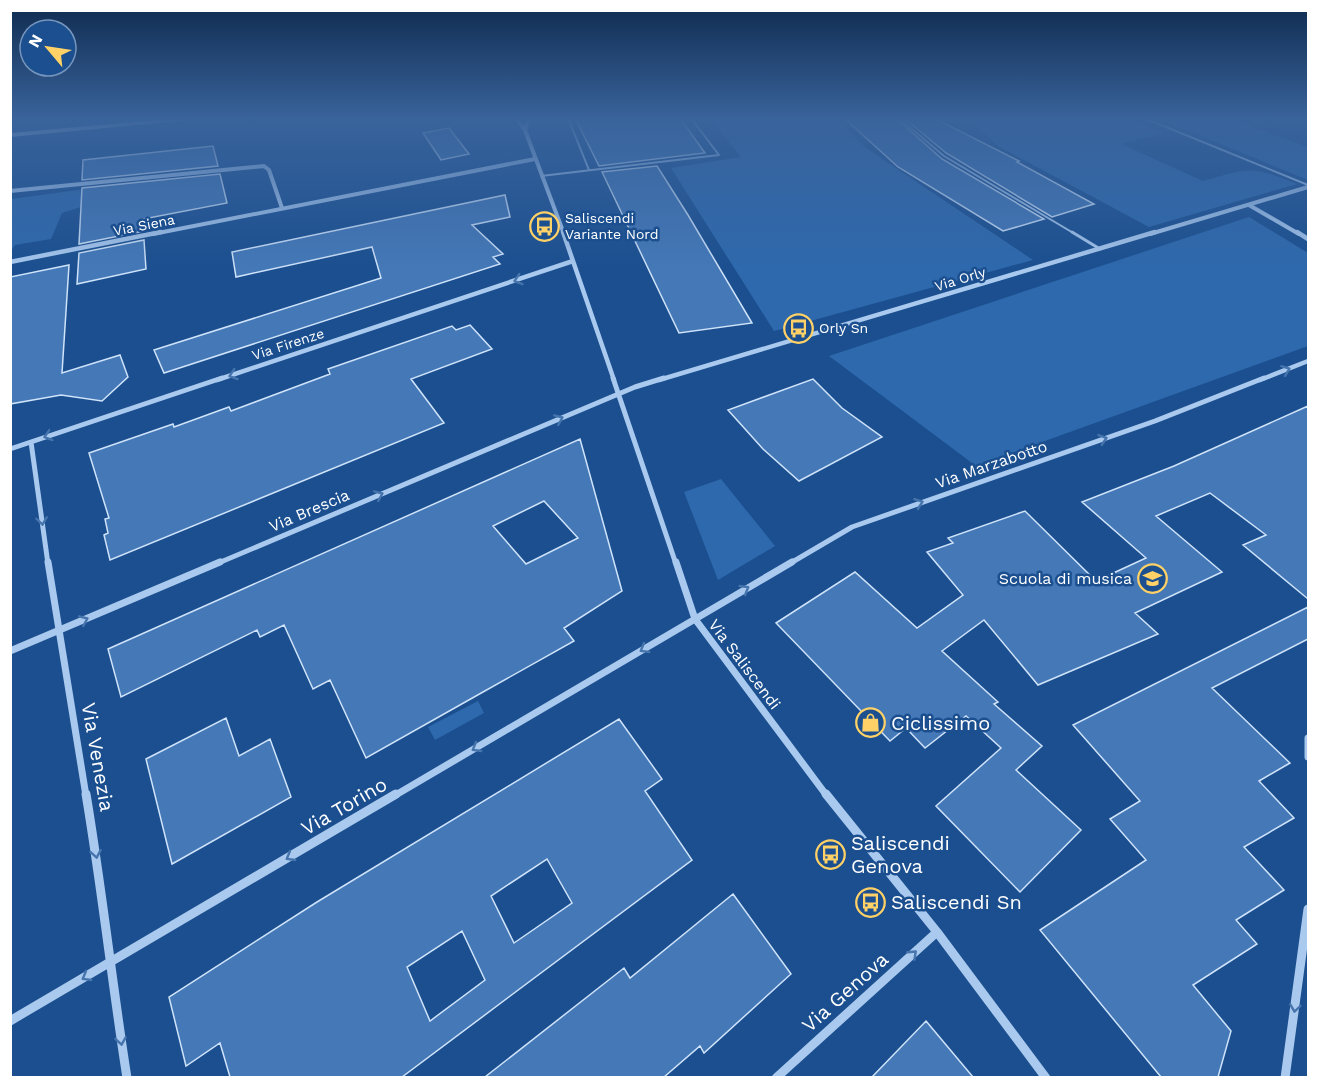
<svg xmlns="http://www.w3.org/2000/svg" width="1319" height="1088" font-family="'Work Sans',sans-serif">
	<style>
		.green { fill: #2e69ad }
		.building { fill: #4478b7; stroke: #cfe3fa; stroke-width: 1.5; fill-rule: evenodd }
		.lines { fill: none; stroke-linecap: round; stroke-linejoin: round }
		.service-far1 { stroke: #a9c9ee; stroke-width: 2 }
		.service { stroke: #a9c9ee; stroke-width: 3 }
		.minor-far4 { stroke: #a9c9ee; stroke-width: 4 }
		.minor-far3 { stroke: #a9c9ee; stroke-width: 4.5 }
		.minor-far2 { stroke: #a9c9ee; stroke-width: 5 }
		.minor-far1 { stroke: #a9c9ee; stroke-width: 7 }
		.minor { stroke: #a9c9ee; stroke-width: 9 }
		.secondary { fill: #d6e6fa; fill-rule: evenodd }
		.oneway { stroke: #4674ac }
		.labels { text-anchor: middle; stroke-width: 5; stroke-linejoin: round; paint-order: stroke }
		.far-poi-label { font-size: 14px; fill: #fff; stroke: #1b4f8f; text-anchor: start }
		.far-street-label { font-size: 14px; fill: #fff; stroke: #1b4f8f }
		.street-label { font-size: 16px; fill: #fff; stroke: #1b4f8f }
		.poi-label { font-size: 16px; fill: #fff; stroke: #1b4f8f; text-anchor: end }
		.near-poi-label { font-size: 20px; fill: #fff; stroke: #1b4f8f; text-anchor: start }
		.near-street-label { font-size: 20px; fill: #fff; stroke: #1b4f8f }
	</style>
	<rect width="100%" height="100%" fill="#1b4f8f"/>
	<path class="green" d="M710 118H835L866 148 1033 260 774 331 671 168 741 157Z
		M968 118H1128L1163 133 1121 144 1203 181C1250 168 1250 165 1297 184L1149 227 998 146Z
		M1157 118H1228L1308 147V180Z
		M85 189 81 207 62 213 51 239 15 245 11 251V199Z
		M1249 217 1308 253V346L976 466 829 356Z
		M721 479 775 546 718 580 684 492Z
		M478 701 484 713 435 740 428 727Z"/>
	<path class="building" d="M575 118H680L705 153 599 166Z
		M844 118H896L942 159 1044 219 1003 231 898 167Z
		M904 118H934L1019 161 1017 162 1094 204 1052 217 946 153Z
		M449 128 469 154 441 160 423 133Z
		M213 146 218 166 82 180 83 160Z
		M657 166 688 215 752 323 679 333 602 172Z
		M220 174 227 203 143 219 144 231 79 244 82 188Z
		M505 195 510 217 472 225 503 254 493 257 500 264 164 373 154 350 381 278 372 247 236 277 232 252Z
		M144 240 146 269 77 284 79 253Z
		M69 265 62 373 120 355 128 377 102 401 61 395 10 404V277Z
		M470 325 492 349 411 379 444 423 110 560 104 535 108 533 105 519 109 518 89 453 173 424 174 427 229 407 231 411 330 374 328 369 452 326 456 330Z
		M813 379 842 408 882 437 799 481 763 449 728 410Z
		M1308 406V599L1243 545 1266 535 1210 493 1156 516 1222 572 1135 613 1158 634 1038 685 984 620 942 651 998 702 994 704 1042 746 1016 770 1081 830 1020 892 936 806 1001 748 966 716 925 748 906 728 890 741 776 623 855 572 917 628 963 595 927 552 953 543 948 538 1025 511 1096 581 1146 558 1082 502 1174 466Z
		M580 439 622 591 564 628 574 641 483 692 366 758 330 680 313 689 284 625 260 637 257 630 121 697 108 649ZM544 501 578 538 526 564 493 526Z
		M1308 607V639L1212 688 1290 763 1259 781 1294 818 1244 847 1284 890 1236 920 1257 944 1193 985 1231 1031 1218 1077H1161L1040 930 1146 860 1110 819 1140 801 1073 725Z
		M226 718 239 756 270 739 291 797 172 864 146 759Z
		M619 719 662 779 645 791 692 860 402 1077H230L220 1043 186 1066 169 997 317 902ZM547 859 572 903 514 943 491 896ZM462 931 485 980 430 1021 407 967Z
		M733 894 791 974 704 1053 700 1046 664 1077H485L624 968 630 978Z
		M926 1021 973 1077H872Z"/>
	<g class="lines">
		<path class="service-far1" d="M568 118 589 170
			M899 118 944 156 1075 234
			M1144 118 1308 185
			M541 176 719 155 691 118"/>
		<path class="service" d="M1072 232 1100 249"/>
		<path class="minor-far4" d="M516 118 525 130 564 234
			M525 130 529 118
			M10 191 264 166 269 170 282 208
			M1249 205 1299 234
			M153 234 535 159
			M1150 234 1308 187"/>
		<path class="minor-far3" d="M563 232 614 380
			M1297 232 1308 239
			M10 262 161 232
			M217 380 573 261
			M659 380 1155 232
			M1260 380 1308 361"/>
		<path class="minor-far2" d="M613 378 676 564
			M31 442 48 564
			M10 449 222 378
			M216 564 635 387 664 378
			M789 564 852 527 1155 421 1264 378"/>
		<path class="minor-far1" d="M48 562 86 796
			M676 562 695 619 827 796
			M10 651 220 562
			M1308 738V757
			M394 796 792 562"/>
		<path class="minor" d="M86 794C102 889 112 983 127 1078
			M826 794 937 932 1046 1078
			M10 1021 396 794
			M776 1078 937 932
			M1285 1078 1308 909"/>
		<path class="secondary" d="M177 118H194L191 120 10 137V133Z"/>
	</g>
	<defs><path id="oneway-chevron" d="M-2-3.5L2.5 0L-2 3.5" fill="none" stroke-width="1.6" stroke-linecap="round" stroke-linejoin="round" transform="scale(1.5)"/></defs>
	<g class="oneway">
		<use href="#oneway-chevron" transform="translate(518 280) rotate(162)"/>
		<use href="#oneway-chevron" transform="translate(1286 370) rotate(-21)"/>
		<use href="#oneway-chevron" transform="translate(233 375) rotate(162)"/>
		<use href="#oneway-chevron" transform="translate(559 419) rotate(-23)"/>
		<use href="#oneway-chevron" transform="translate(48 436) rotate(162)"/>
		<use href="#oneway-chevron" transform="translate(1103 439) rotate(-19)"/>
		<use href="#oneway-chevron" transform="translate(379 495) rotate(-23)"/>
		<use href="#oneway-chevron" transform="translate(919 503) rotate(-20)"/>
		<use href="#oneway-chevron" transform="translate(42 521) rotate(82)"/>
		<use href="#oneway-chevron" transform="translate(745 589) rotate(-31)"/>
		<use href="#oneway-chevron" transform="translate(84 620) rotate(-23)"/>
		<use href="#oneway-chevron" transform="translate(644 649) rotate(150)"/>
		<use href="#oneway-chevron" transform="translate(476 748) rotate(150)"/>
		<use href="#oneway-chevron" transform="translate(96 854) rotate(80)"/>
		<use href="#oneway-chevron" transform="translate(290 857) rotate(150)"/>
		<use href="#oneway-chevron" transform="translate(913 954) rotate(-43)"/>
		<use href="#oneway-chevron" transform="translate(86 977) rotate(150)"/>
		<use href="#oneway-chevron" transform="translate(1295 1008) rotate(98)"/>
		<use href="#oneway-chevron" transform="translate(121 1041) rotate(81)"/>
	</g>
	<linearGradient id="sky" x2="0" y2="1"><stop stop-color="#0f2b4f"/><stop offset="0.44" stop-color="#39639b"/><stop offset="1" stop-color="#39639b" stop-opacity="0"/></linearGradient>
	<rect width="1319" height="270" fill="url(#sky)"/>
	<defs>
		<symbol id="bus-ring" viewBox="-11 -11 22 22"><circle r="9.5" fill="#1b4f8f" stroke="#ffd166" stroke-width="1.5"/><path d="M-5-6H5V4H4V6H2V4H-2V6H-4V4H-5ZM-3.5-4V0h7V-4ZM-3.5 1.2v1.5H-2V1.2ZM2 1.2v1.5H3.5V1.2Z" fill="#ffd166"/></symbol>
		<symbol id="school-ring" viewBox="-11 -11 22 22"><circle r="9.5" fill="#1b4f8f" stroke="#ffd166" stroke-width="1.5"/><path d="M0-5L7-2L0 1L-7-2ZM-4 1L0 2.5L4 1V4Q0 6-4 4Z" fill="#ffd166"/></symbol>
		<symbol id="shop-ring" viewBox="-11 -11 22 22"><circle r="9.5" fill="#1b4f8f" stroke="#ffd166" stroke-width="1.5"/><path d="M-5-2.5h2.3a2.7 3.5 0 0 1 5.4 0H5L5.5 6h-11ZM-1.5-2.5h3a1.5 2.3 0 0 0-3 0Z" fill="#ffd166"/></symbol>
	</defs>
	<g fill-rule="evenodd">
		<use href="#bus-ring" x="528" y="210" width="33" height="33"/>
		<use href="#bus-ring" x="782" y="312" width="33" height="33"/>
		<use href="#school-ring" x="1136" y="562" width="33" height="33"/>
		<use href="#shop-ring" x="854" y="706" width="33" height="33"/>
		<use href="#bus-ring" x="814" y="838" width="33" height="33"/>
		<use href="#bus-ring" x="854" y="886" width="33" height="33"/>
	</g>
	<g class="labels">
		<g class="far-poi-label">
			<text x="565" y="223">Saliscendi<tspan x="565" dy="16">Variante Nord</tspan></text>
			<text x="819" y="333">Orly Sn</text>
		</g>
		<g class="far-street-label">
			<text transform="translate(144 225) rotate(-11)" y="5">Via Siena</text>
			<text transform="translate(960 279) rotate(-17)" y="5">Via Orly</text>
			<text transform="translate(288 344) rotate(-18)" y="5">Via Firenze</text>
		</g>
		<g class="street-label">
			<text transform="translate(991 464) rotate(-19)" y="6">Via Marzabotto</text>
			<text transform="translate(309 510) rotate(-23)" y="6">Via Brescia</text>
			<text transform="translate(745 664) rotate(53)" y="6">Via Saliscendi</text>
		</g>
		<g class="poi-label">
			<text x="1132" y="584">Scuola di musica</text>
		</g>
		<g class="near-poi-label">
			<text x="891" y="730">Ciclissimo</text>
			<text x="851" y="850">Saliscendi<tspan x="851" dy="23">Genova</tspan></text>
			<text x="891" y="909">Saliscendi Sn</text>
		</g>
		<g class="near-street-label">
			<text transform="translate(98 757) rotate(80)" y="7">Via Venezia</text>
			<text transform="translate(344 806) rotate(-30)" y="7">Via Torino</text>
			<text transform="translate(845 992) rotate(-42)" y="7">Via Genova</text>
		</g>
	</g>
	<rect width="1319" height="1088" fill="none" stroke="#ffffff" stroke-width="24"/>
	<g transform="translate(48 48) rotate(299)"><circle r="28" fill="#1b4f8f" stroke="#7695bc" stroke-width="1.5"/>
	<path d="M0-4.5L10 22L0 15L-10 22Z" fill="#ffd166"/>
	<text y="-9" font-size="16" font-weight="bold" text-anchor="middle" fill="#ffffff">N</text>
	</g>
</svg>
